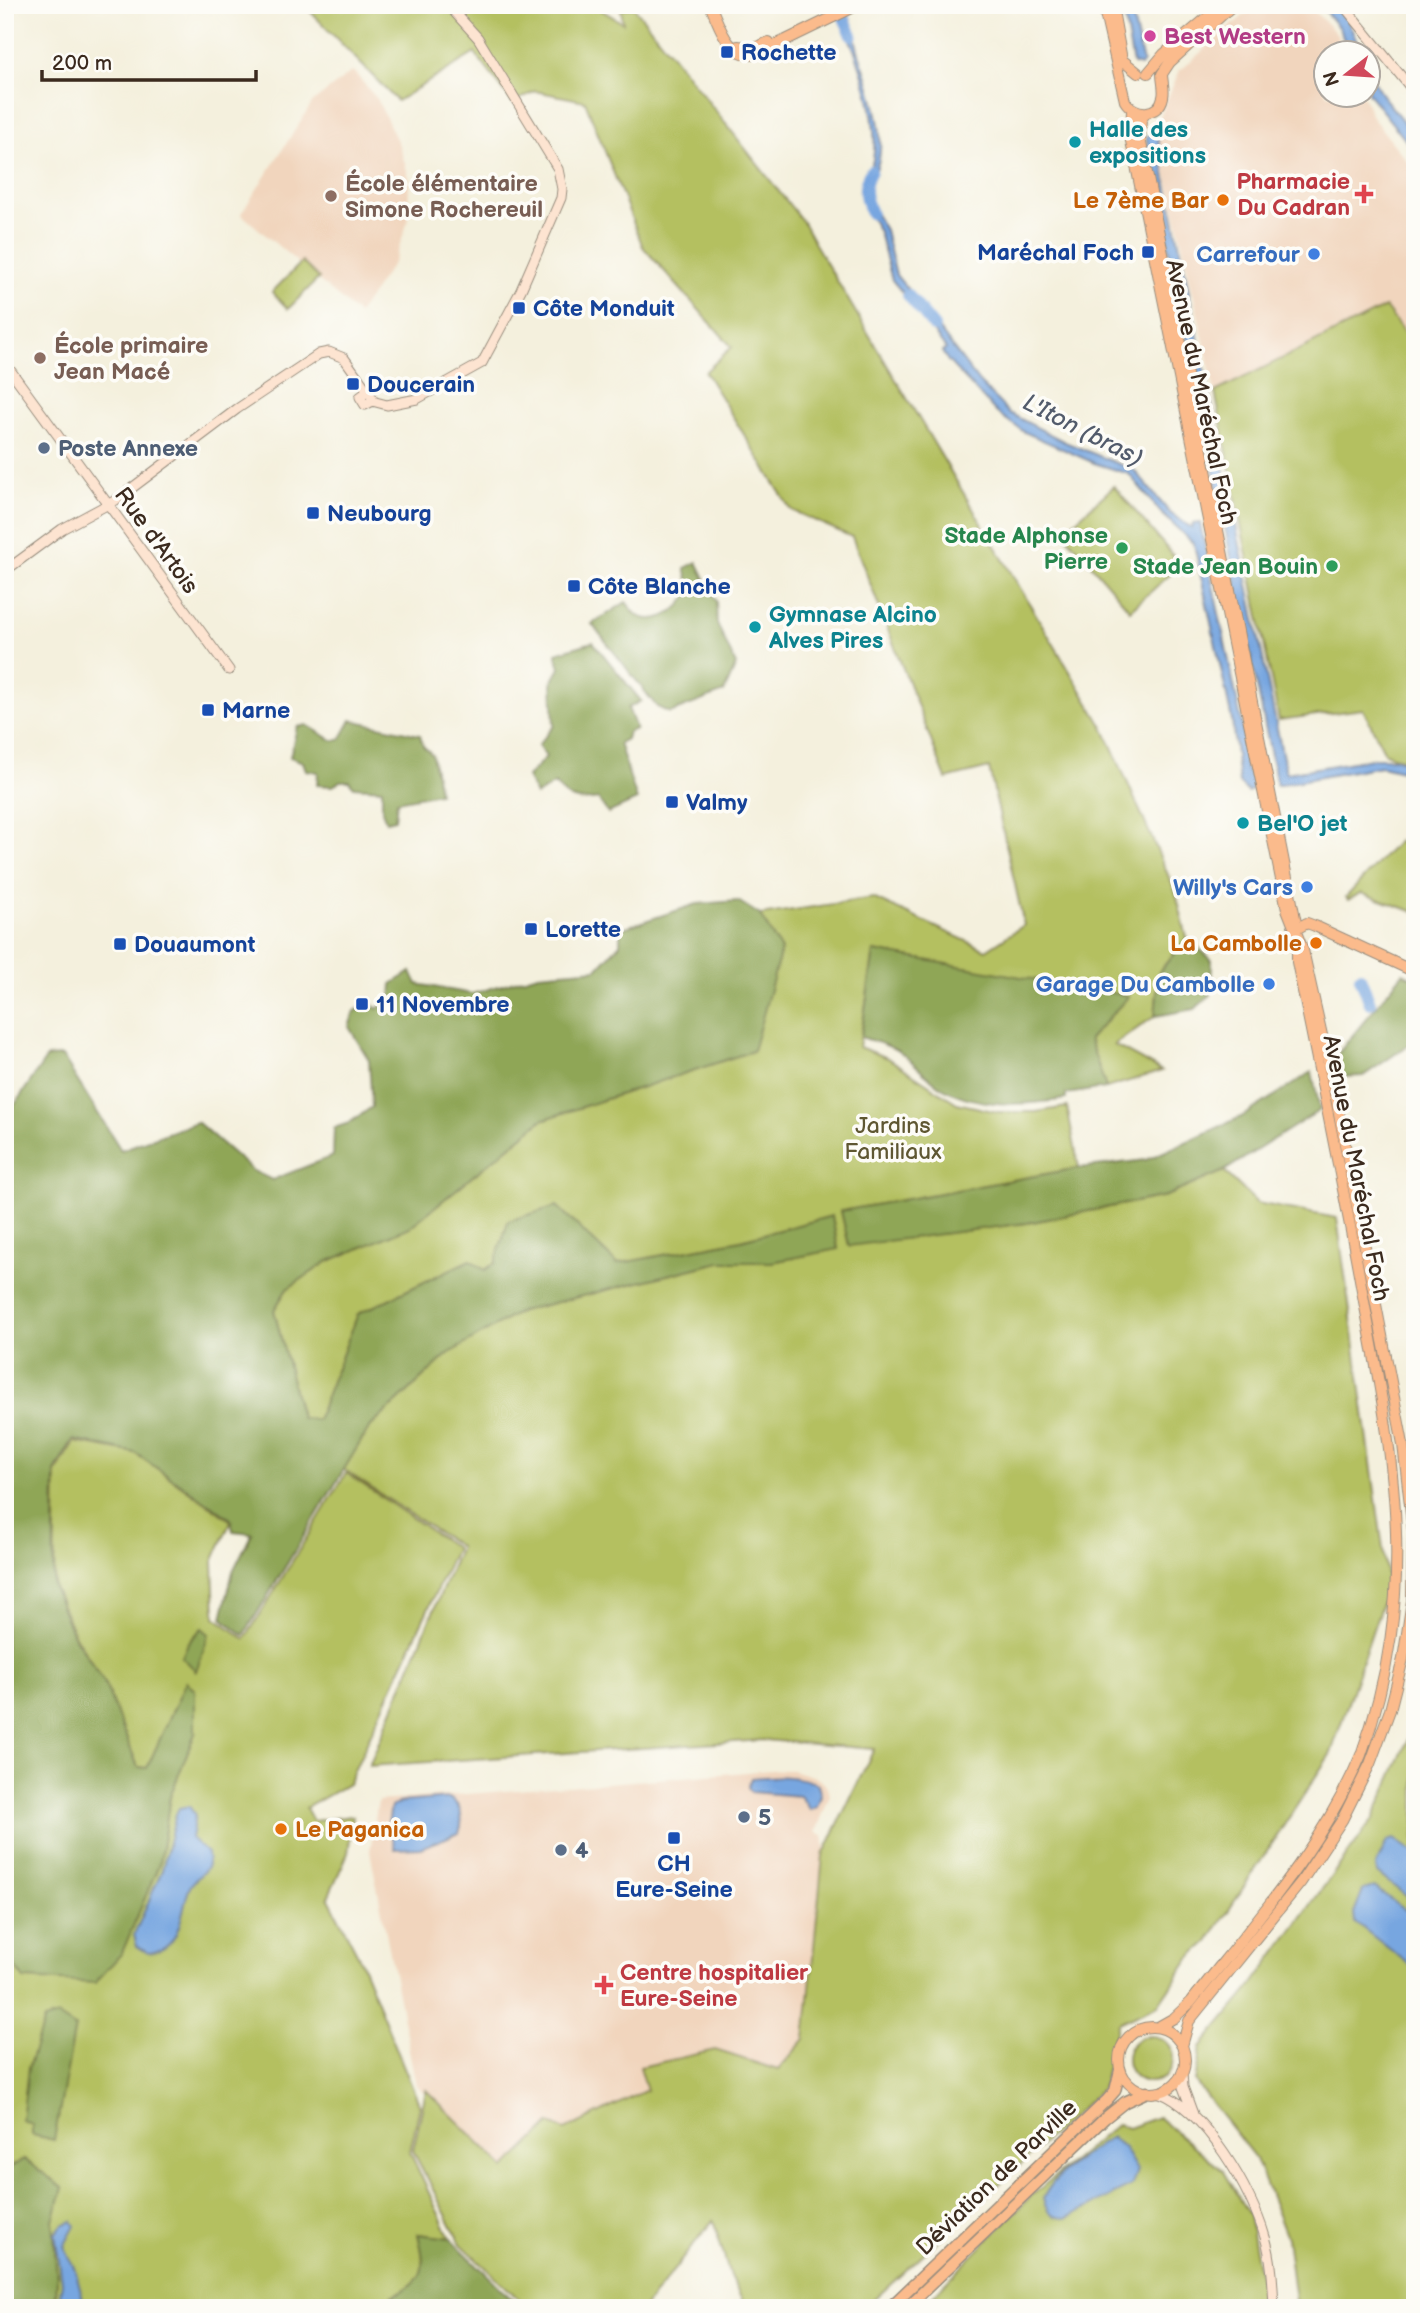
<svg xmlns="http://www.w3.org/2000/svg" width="1420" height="2313" font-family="'Balsamiq Sans',sans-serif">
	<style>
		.built { fill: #f1d5bd }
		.green { fill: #b4c061; stroke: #787540; stroke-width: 2 }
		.forest { fill: #8fa657; stroke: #65683a; stroke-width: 2 }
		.water { fill: #77a6e0; stroke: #59687f; stroke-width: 2 }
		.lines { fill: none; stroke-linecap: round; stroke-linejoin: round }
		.river { stroke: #77a6e0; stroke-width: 12 }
		.secondary-casing { stroke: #988d7e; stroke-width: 11 }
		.primary-casing { stroke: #988d7e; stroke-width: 12 }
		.highway-casing { stroke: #988d7e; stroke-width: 13 }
		.secondary { stroke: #fde4d1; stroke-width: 9 }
		.primary { stroke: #fbbb8c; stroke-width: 10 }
		.highway { stroke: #fbbb8c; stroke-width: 10 }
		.hotel-dot { fill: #d1479c; stroke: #fdfcf7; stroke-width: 2.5 }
		.transit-dot { fill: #1a4fb4; stroke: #fdfcf7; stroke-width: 2.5 }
		.culture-dot { fill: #0f9aa8; stroke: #fdfcf7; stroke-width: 2.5 }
		.health-dot { fill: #e0444e; stroke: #fdfcf7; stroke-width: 2.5 }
		.education-dot { fill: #8d6e63; stroke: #fdfcf7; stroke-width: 2.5 }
		.food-dot { fill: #e8710a; stroke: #fdfcf7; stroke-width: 2.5 }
		.shop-dot { fill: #3f7fe0; stroke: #fdfcf7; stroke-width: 2.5 }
		.service-dot { fill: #5c6f8a; stroke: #fdfcf7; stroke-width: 2.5 }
		.leisure-dot { fill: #2e9e5b; stroke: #fdfcf7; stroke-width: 2.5 }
		.labels { text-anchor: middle; stroke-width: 7; stroke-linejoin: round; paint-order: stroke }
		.hotel-label { font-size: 23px; font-weight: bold; fill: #b23c85; stroke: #fdfcf7; text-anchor: start }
		.transit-label { font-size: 23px; font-weight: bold; fill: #164399; stroke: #fdfcf7; text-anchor: start }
		.culture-label { font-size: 23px; font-weight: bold; fill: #0d838f; stroke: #fdfcf7; text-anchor: start }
		.health-label { font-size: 23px; font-weight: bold; fill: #be3a42; stroke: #fdfcf7; text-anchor: end }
		.education-label { font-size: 23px; font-weight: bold; fill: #785e54; stroke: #fdfcf7; text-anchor: start }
		.food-label { font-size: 23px; font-weight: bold; fill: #c56008; stroke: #fdfcf7; text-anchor: end }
		.shop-label { font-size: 23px; font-weight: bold; fill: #366cbe; stroke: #fdfcf7; text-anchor: end }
		.street-label { font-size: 23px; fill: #3b2a1e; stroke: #fdfcf7 }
		.service-label { font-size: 23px; font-weight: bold; fill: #4e5e75; stroke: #fdfcf7; text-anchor: start }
		.leisure-label { font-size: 23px; font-weight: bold; fill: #27864d; stroke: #fdfcf7; text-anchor: end }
		.park-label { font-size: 23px; fill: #5f5732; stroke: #fdfcf7 }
		.water-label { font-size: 24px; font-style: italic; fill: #535c6c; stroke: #fdfcf7 }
	</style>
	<rect width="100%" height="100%" fill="#fdfcf7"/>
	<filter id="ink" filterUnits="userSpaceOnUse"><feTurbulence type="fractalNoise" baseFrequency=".0143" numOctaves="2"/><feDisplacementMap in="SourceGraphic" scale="14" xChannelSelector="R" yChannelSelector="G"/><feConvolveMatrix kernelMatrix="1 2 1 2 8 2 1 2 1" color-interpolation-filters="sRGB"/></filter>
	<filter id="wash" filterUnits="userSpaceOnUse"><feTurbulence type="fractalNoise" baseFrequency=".00686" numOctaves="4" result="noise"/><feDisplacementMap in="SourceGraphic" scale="28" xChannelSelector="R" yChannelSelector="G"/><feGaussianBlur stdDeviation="1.57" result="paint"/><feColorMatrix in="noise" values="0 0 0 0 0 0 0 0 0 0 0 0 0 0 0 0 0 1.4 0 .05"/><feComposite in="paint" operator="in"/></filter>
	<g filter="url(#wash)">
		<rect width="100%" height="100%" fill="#f4f0dd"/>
		<path class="built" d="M1256 5H1308L1337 34 1345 52H1326V94L1363 95 1372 117 1415 171V347L1384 307 1215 392 1156 126 1179 71Z
			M353 71 377 99 399 145 409 177 408 221 394 262 358 314 241 214 313 102Z
			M773 1770H792L815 1777 825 1783 830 1795 816 1832 823 1835 827 1868 805 2039 631 2289 416 2085 370 1851 378 1801Z"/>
		<path class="green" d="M304 5H567L598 8 623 23 621 9 634 7 803 222 815 244 1103 727 1176 893 1187 938 1159 972 1155 1016 1114 1045 1162 1071 1106 1088 1089 1039 1128 997 874 951 859 1047 888 1058 957 1103 998 1112H1036L1067 1107 1079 1168 841 1211 849 1245 1027 1223 1166 1196 1224 1171 1257 1203 1337 1218 1388 1585 1331 1753 1208 1942 1190 1958 1158 2005 1118 2023 1102 2089 865 2308H746L730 2276 713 2220 644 2308H528L461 2244 413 2151 426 2090 505 2168 550 2124 565 2130 647 2090 640 2067 715 2050 778 2070 805 2039 823 1855 874 1749 764 1740 369 1766 460 1547 343 1469 369 1428 448 1354 521 1311 720 1262H772L838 1249 832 1216 741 1240 617 1264 594 1245 495 1263 485 1270 470 1260 358 1314 317 1420 301 1418 274 1310 287 1289 327 1262 410 1227 542 1120 752 1051 781 950 760 915 873 898 986 950 1024 925 989 768 946 779 852 537 791 510 705 372 732 347 643 247 585 101 535 91 513 103 475 53 397 101Z
			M302 262 319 278 288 309 272 292Z
			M1385 307 1415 347V764L1385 753 1363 709 1279 720 1215 392Z
			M1114 486 1181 565 1130 610 1063 532Z
			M1398 841 1415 853V912L1361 893 1348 900 1346 897Z
			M74 1442 135 1453 231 1521 213 1562 215 1617 245 1639 346 1473 456 1548 348 1784 306 1808 313 1821 353 1816 348 1853 328 1897 358 1955 420 2106 410 2152 450 2238 418 2234C427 2268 426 2281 392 2296L403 2308H55L57 2280 53 2220 63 2188 24 2159 5 2171V1954L25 1979 160 1862 170 1797 195 1733 147 1768 138 1767 104 1682 75 1636 54 1587 56 1473Z
			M1415 1723V2303L1413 2308H1296L1287 2238 1256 2159 1195 2082 1201 2047 1250 1988 1373 1819Z
			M1127 2059a23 23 0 1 1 46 0a23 23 0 1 1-46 0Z
			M1158 2117 1222 2170 1249 2215 1265 2308H921L1030 2197 1117 2124 1128 2128Z"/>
		<path class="forest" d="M697 562 716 601 717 624 736 665 724 692 670 713 657 707 592 624 626 602C631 608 635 616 643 618 663 623 688 606 689 585 689 580 686 573 685 568Z
			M593 642 641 701 628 708 636 729 628 732 626 739 619 743 637 800 608 813 598 799C578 803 567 800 555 784L536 795 527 777 546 757 538 745 554 726 552 682 560 668 556 653Z
			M351 720 420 735 423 746 432 754 439 793 397 801 395 819 386 821 382 811V789L354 787 349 781H340L333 786 317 785 318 772 306 770 303 762 290 757 297 727 307 725 332 740H340Z
			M738 901 760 915 781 950 753 1051 542 1120 410 1227 327 1262 287 1289 274 1310 301 1418 317 1420 358 1314 470 1260 485 1270 495 1263 508 1221 557 1206 617 1264 741 1240 832 1216 838 1249 772 1262H720L521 1311 448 1354 369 1428 244 1635 222 1618 233 1571 252 1533 233 1531 231 1519 135 1453 73 1440 55 1471 53 1586 73 1635 104 1682 138 1767 147 1768 186 1681 195 1690V1733L170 1797 160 1862 122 1953 95 1983 24 1979 5 1954V1119L47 1057 62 1056 121 1150 197 1122 253 1171 272 1180 333 1156 334 1128 349 1123 372 1107 369 1060 349 1027 354 1012 370 1002 377 1009 391 998 392 984 411 972 417 984 472 994 538 974 597 969 620 944V929L697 904Z
			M1187 938 1212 960 1211 994 1195 1009 1155 1016 1159 972Z
			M874 951 1129 996 1089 1039 1106 1088 1066 1094V1099C1027 1105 980 1109 943 1088 926 1078 914 1060 896 1050 886 1044 872 1041 861 1037Z
			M1403 973 1415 979V1035L1410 1044 1363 1076 1341 1077 1336 1056Z
			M1312 1072 1320 1110 1224 1171 1166 1196 1027 1223 849 1246 841 1211 1079 1168 1146 1160 1241 1117Z
			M202 1628 209 1634 196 1671 182 1657 188 1643Z
			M58 2016 75 2027 54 2140 32 2135V2124L22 2121 28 2068 44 2020Z
			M24 2159 63 2188 53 2220 57 2280 55 2308H5V2171Z
			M418 2234 450 2238 521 2308H403L392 2296C426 2281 427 2268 418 2234Z"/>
		<path class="water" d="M1122 5H1130L1143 63 1140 66 1133 64Z
			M1320 5H1335L1348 21 1362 52H1349L1339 28Z
			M850 18C855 31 855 43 860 56 872 91 899 164 860 190 862 178 871 172 873 160 880 121 860 57 842 23Z
			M1368 70 1382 95 1415 136V152L1368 93Z
			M1156 129 1286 773 1377 758H1394L1415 765V774L1381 766 1277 785 1148 147 1146 137Z
			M866 197 885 230 896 275 922 307 916 309 892 280 879 232 862 201Z
			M928 315 979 382 1009 413 1065 442 1134 470 1170 513 1192 528 1193 524 1200 523 1243 729 1247 761 1244 762C1245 772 1254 778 1256 788L1248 792 1239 783 1232 720 1194 544 1162 514 1129 474 1094 463 1024 432 997 413 948 361 942 352 946 349 922 317Z
			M751 1778C771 1776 800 1774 818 1785L821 1795 817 1807 810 1810 800 1796 751 1792 748 1787Z
			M449 1798C462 1805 464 1820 459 1833L420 1848 395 1849 388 1823 391 1807 401 1802Z
			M189 1806 195 1815 191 1838 207 1853 208 1865C204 1874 195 1878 190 1887 179 1912 184 1950 148 1953L137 1946 134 1935 162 1870 176 1814 179 1808Z
			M1394 1839 1415 1853V1903L1377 1873 1376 1866 1387 1841Z
			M1374 1887 1415 1917V1969L1355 1922 1354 1913 1363 1890Z
			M1111 2137 1123 2147 1137 2170 1132 2185 1067 2218C1052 2218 1047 2213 1043 2199 1054 2172 1088 2153 1111 2137Z
			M72 2221 75 2226 64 2246 76 2272 85 2308H58L62 2282 55 2234 62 2225Z"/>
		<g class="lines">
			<path class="river" d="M838 5 852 35
				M871 171C862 186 864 198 871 213
				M908 295 934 327
				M1360 977 1370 1003"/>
		</g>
	</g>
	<g filter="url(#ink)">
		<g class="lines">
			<defs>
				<path id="secondary" d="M1343 5 1415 93
					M5 363 229 670
					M372 401 387 405 417 399 482 363 521 290 561 198 562 189 558 169 478 38 448 5
					M5 571 62 529 116 500 237 409 319 354 329 352 344 358 372 397 371 402 365 405 360 397 367 392
					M1182 2072 1183 2087 1193 2114
					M1158 2092C1205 2109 1252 2191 1265 2237 1272 2259 1273 2285 1274 2308"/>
				<path id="primary" d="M710 5C721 28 726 55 755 55L858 5
					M1103 5 1125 101C1134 116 1159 117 1163 97 1165 90 1162 81 1162 74L1170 62 1233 5
					M1112 5 1122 60 1138 73
					M738 46 754 48 769 42
					M1148 73 1164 54 1222 5
					M1132 109 1131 141 1287 909 1303 950 1336 1098 1403 1444 1413 1531 1412 1601 1403 1659 1390 1710 1370 1764 1342 1820 1301 1882 1189 2021 1182 2046
					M1146 113 1141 119 1140 138 1296 923
					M1296 929 1307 923 1315 926 1415 972
					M1158 2027 1174 2018 1191 2002C1253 1924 1322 1848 1361 1755 1420 1593 1394 1459 1363 1296 1343 1184 1320 1073 1297 962V941
					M1119 2060a33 33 0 1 1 66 0a33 33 0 1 1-66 0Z"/>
				<path id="highway" d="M889 2308 1107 2100 1115 2091 1120 2070
					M906 2308 1105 2118 1125 2102 1147 2092"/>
			</defs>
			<use href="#secondary" class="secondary-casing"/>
			<use href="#primary" class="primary-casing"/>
			<use href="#highway" class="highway-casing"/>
			<use href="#secondary" class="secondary"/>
			<use href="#primary" class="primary"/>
			<use href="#highway" class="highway"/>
		</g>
	</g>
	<circle class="hotel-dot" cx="1150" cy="36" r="7"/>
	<g class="transit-dot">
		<rect x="720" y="45" width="14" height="14" rx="3.5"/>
		<rect x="1141" y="245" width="14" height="14" rx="3.5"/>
		<rect x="512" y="301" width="14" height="14" rx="3.5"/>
		<rect x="346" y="377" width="14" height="14" rx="3.5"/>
		<rect x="306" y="506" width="14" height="14" rx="3.5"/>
		<rect x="567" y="579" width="14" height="14" rx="3.5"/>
		<rect x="201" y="703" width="14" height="14" rx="3.5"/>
		<rect x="665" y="795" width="14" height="14" rx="3.5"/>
		<rect x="524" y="922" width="14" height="14" rx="3.5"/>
		<rect x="113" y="937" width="14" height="14" rx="3.5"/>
		<rect x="355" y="997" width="14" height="14" rx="3.5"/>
		<rect x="667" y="1831" width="14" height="14" rx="3.5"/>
	</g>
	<g class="culture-dot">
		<circle cx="1075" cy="142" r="7"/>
		<circle cx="755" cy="627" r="7"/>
		<circle cx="1243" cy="823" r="7"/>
	</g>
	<g class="health-dot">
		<path d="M1360.5 183.5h7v7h7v7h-7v7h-7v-7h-7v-7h7z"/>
		<path d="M600.5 1974.5h7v7h7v7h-7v7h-7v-7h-7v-7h7z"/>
	</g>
	<g class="education-dot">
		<circle cx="331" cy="196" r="7"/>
		<circle cx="40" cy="358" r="7"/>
	</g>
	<g class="food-dot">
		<circle cx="1223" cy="200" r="7"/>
		<circle cx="1316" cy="943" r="7"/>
		<circle cx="281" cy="1829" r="7"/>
	</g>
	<g class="shop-dot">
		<circle cx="1314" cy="254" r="7"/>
		<circle cx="1307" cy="887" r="7"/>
		<circle cx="1269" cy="984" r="7"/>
	</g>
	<g class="service-dot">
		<circle cx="44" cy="448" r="7"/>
		<circle cx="744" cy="1817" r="7"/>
		<circle cx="561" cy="1850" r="7"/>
	</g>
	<g class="leisure-dot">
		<circle cx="1122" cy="548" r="7"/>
		<circle cx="1332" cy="566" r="7"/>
	</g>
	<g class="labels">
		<g class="hotel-label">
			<text x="1164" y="44">Best Western</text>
		</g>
		<g class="transit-label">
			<text x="741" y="60">Rochette</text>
			<text x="1134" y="260" text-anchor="end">Maréchal Foch</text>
			<text x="533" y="316">Côte Monduit</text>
			<text x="367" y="392">Doucerain</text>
			<text x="327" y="521">Neubourg</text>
			<text x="588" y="594">Côte Blanche</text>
			<text x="222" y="718">Marne</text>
			<text x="686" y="810">Valmy</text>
			<text x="545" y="937">Lorette</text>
			<text x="134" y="952">Douaumont</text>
			<text x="376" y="1012">11 Novembre</text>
			<text x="674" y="1871" text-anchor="middle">CH<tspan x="674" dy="26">Eure-Seine</tspan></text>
		</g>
		<g class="culture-label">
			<text x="1089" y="137">Halle des<tspan x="1089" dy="26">expositions</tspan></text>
			<text x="769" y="622">Gymnase Alcino<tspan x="769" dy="26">Alves Pires</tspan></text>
			<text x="1257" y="831">Bel'O jet</text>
		</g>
		<g class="health-label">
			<text x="1350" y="189">Pharmacie<tspan x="1350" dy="26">Du Cadran</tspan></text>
			<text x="620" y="1980" text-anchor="start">Centre hospitalier<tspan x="620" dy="26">Eure-Seine</tspan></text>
		</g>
		<g class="education-label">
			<text x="345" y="191">École élémentaire<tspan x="345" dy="26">Simone Rochereuil</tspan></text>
			<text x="54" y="353">École primaire<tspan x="54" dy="26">Jean Macé</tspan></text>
		</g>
		<g class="food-label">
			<text x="1209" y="208">Le 7ème Bar</text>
			<text x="1302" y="951">La Cambolle</text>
			<text x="295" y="1837" text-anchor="start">Le Paganica</text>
		</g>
		<g class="shop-label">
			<text x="1300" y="262">Carrefour</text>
			<text x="1293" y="895">Willy's Cars</text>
			<text x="1255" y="992">Garage Du Cambolle</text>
		</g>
		<g class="street-label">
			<text transform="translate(1202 392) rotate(78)" y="8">Avenue du Maréchal Foch</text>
			<text transform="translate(157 540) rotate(54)" y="8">Rue d'Artois</text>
			<text transform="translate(1357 1168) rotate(79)" y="8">Avenue du Maréchal Foch</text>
			<text transform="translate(996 2177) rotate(-44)" y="8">Déviation de Parville</text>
		</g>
		<g class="service-label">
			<text x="58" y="456">Poste Annexe</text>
			<text x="758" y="1825">5</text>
			<text x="575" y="1858">4</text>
		</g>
		<g class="leisure-label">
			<text x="1108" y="543">Stade Alphonse<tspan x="1108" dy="26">Pierre</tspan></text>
			<text x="1318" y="574">Stade Jean Bouin</text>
		</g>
		<g class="park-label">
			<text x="893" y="1133">Jardins<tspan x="893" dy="26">Familiaux</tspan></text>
		</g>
		<g class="water-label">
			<text transform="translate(1083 430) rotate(27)" y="8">L'Iton (bras)</text>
		</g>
	</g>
	<rect width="1420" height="2313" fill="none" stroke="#fdfcf7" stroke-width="28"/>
	<g transform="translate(1347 74) rotate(253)"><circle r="33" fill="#fdfcf7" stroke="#afa8a0" stroke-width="2"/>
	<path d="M0-5L12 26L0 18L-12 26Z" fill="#d1495b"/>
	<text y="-10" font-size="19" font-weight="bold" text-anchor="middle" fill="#3b2a1e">N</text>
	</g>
	<path d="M42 70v10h214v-10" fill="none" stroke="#3b2a1e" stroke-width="3.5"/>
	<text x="52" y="70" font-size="21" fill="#3b2a1e" stroke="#fdfcf7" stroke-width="5" paint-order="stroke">200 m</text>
</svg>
